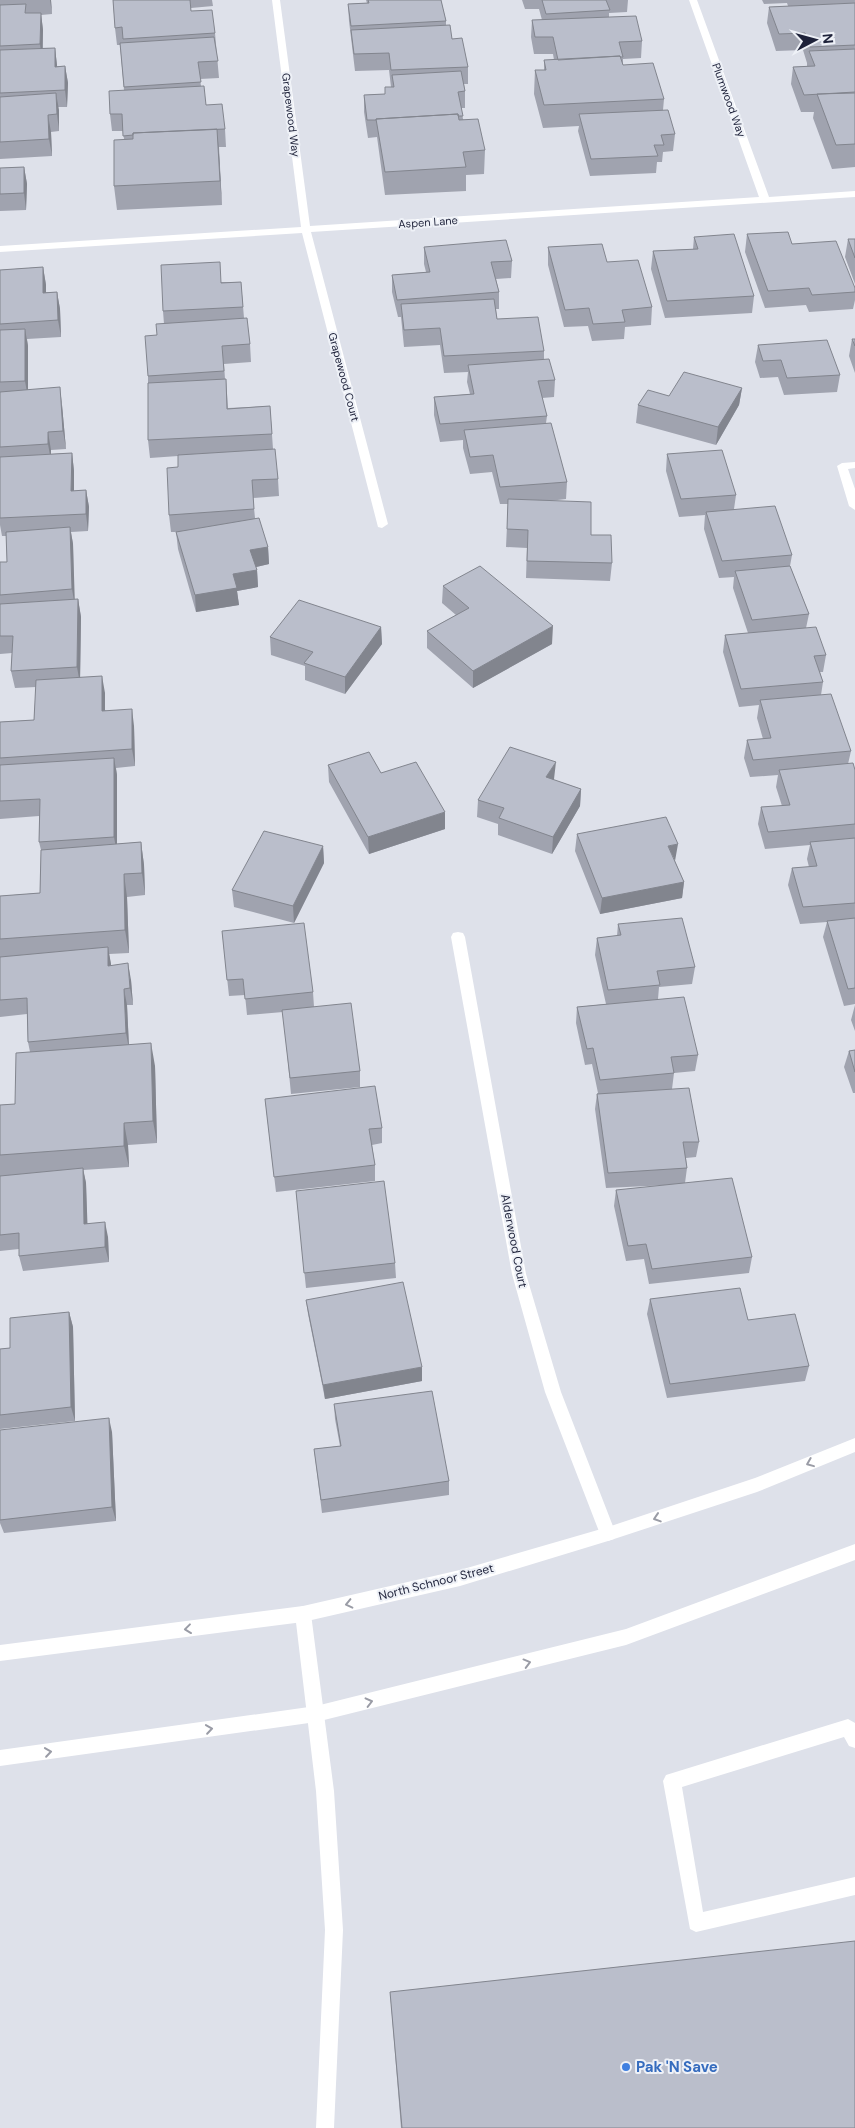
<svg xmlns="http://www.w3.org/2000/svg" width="855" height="2128" font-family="'DM Sans',sans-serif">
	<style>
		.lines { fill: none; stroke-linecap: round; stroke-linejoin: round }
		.service { fill: #fff; fill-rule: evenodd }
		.minor { fill: #fff; fill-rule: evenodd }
		.tertiary { fill: #fff; fill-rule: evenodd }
		.wall { fill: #a0a3af }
		.shaded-wall { fill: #82858e }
		.building { fill: #babecb; stroke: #82858e }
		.oneway { stroke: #9a9ca6 }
		.shop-dot { fill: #3f7fe0; stroke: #eef1f7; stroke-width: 2 }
		.labels { text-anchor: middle; stroke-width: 4; stroke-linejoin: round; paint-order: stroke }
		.far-street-label { font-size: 11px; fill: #1e223a; stroke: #eef1f7 }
		.street-label { font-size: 12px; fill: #1e223a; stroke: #eef1f7 }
		.near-shop-label { font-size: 15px; font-weight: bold; fill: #366cbe; stroke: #eef1f7; text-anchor: start }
	</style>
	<rect width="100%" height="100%" fill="#dee1ea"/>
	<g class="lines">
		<path class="service" d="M303 1606 309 1608 311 1614 334 1791 343 1930 334 2128H316L325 1930 316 1791 295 1614 297 1608Z
			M848 1719 855 1723V1748L849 1746 844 1737 682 1787 703 1912 855 1877V1895L696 1932 690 1929 663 1781 666 1775Z"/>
		<path class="minor" d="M272 0H280L310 226 759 197 689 0H697L769 197 855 191V197L311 232 388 524 382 528 378 527 302 233 0 252V246L301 227Z
			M855 462V468L848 469 855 489V510L849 506 837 466 842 463Z
			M458 932 463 933 465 937 526 1274 561 1392 616 1534 614 1539 608 1541 602 1539 600 1534 545 1392 512 1274 451 937 453 933Z"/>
		<path class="tertiary" d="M855 1438V1452L757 1492 608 1541 460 1586 303 1622 0 1661V1645L303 1606 460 1570 608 1527 755 1478Z
			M855 1544V1560L626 1645 316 1722 0 1766V1750L316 1706 626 1629Z"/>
	</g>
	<path class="wall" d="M0 0H51L52 14 41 15 43 30V48H55L57 66H65L68 83 67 107H58L59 131 51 132 52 156 0 159Z
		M113 0H212L213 6 191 8V11L215 33 219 78 200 79 201 86 206 105 225 129 226 147H219L222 205 117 210 114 186 124 139 123 131H112L110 114 124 90 120 45H117L115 28Z
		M366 0H441L446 21V25L452 39 468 67V84H464L465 91V108H461L463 119 485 150 484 174 466 175V191L385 195 377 137 368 138 364 112V95L385 94V87H391L389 70 355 71 349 21 348 4 367 3Z
		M522 0H628L627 12 609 13V17L642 41 641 58 623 59V65L664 99 663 110 675 134 673 151 663 152 662 162H657L656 173 590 176 578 131 579 126 543 128 534 94 535 70H544V60H554L553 54H534L531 37 532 20H542L539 9H525Z
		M762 0H855V167L832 169 813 118 814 112H801L791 84 793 67 807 66V63L803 50 776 51 767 23 769 7 788 6 787 3 764 4Z
		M24 167 27 184 26 210 0 211V168Z
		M747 234 792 244 855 288V300L853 309 809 312 806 305 765 308 745 252Z
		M694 237 754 296 752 313 665 318 651 269 653 251 693 249Z
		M848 239H855V284L845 257Z
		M424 247 512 261 511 278 496 279 499 292V309H496L497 319 544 351V359L555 380 554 397 542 398 547 416 546 423 567 482 566 499 549 501 591 535 612 563 610 581 526 578 527 548 506 547 508 504H500L492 472 470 474 463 448V440L440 442 434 415V397L470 394 467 382 468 372 444 373 440 345 404 347 401 317H398L392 292V275L426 272 424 264Z
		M548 247 607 262 652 307 651 325 625 327 624 339 592 341 588 326 564 327 548 265Z
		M43 267 46 285V292H57L60 309 61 337 27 339 28 346V390L62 405 66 449 51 450V454L72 453 74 471V491L86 490 89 507 88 531 71 532 73 544 74 600 78 599 81 617 80 677 105 693V710L134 726 135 766 116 768 117 775V844L141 842 144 865 145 895 127 897 129 953 109 954 111 965 131 980 133 1005H127L129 1045 155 1066 157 1143 128 1145 129 1167 83 1170 86 1183 87 1223 108 1237 109 1262 23 1271 19 1256V1249L0 1251V1105L15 1104 30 1052 28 1042 27 1014 0 1017V896L40 893 41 850 39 842V816L0 819V722L34 720 36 687 15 688 11 671 12 653 0 654V562H7L6 536H2L0 525V270Z
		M221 282H241L244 318 250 344 251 362 224 364 225 379H226L228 408 270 406 273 449 278 479 279 496 253 498 255 518 268 547 269 564 256 567 257 570 258 587 237 591 239 605 196 612 178 549 176 532H171L169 515 178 467V456L150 458 148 440V376L157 335 164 324 163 311Z
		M852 339H855V373L849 356Z
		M758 345 840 375 837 392 784 395 778 377 760 378 755 362Z
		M742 388 739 405 716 445 636 423 638 405 669 396Z
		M667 454 736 495 734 509 792 555 790 566 809 614 806 628 826 655 823 672H820L823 682 821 695 851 751 848 764 855 770V1004L844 1006 823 937 827 922 800 924 788 885 792 868 809 867 807 859 810 845 765 849 758 824 761 807 782 806 776 787 778 775 750 777 744 758 747 740 763 739 757 718 759 705 739 707 723 652 725 635 748 633 733 588 734 577 719 578 704 529 705 515 679 517 666 471Z
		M443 586 552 644 473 688 427 648V631L456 615 442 603Z
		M381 627 382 644 345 694 305 680V666L271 655 270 637Z
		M328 765 381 773 445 829 369 854 329 782Z
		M554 779V780L581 789 580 806 552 854 498 835V824L477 817 478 800Z
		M577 834 675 861 684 882 682 898 600 914 575 851Z
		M323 846 324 863 294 923 234 907 232 890Z
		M618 924 695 967 692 984 659 987 658 999 698 1055 695 1071 674 1073 672 1089 699 1142 696 1157 686 1158 687 1168 685 1183 752 1257 749 1273 649 1284 644 1259 626 1261 614 1206 616 1190 668 1185 606 1188 595 1109 597 1094 598 1093 592 1064 585 1065 576 1023 577 1007 606 1004 595 955 597 938 617 936Z
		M222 931 313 992 314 1007 360 1071V1087L291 1094 283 1012 247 1015 245 995 229 996Z
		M855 1005V1031L851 1020Z
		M855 1050V1093H853L844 1067 849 1051Z
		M265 1099 382 1128V1143L372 1145 375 1165V1181L276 1192Z
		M296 1191 395 1263 396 1278 306 1288Z
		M650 1299 809 1366 805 1381 667 1398 647 1314Z
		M306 1300 422 1381 325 1399 308 1314Z
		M69 1312 73 1327 75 1421 0 1429V1349L10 1348Z
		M334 1404 449 1481V1495L322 1513 314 1449 340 1446 335 1419Z
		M0 1430 112 1432 116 1521 4 1533 0 1523Z
		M390 1992 855 2128H401Z"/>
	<path class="shaded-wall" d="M50 0H51L52 14Z
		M41 13 43 30 42 61 40 44Z
		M55 48 57 65V84L55 67Z
		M65 66 68 83 67 107 65 90Z
		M56 93 59 110V131L57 114Z
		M48 115 51 132 52 156 49 139Z
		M217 129 219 153 222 205 220 181Z
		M24 167 27 184 26 210 24 193Z
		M43 267 46 285V310L43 293Z
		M57 292 60 309 61 337 58 320Z
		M25 329 28 346V398L25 381Z
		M60 387 62 405 66 449 63 431Z
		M742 388 739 405 716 445 718 427Z
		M48 432 51 450V461L48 444Z
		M72 453 74 471V508L71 491Z
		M86 490 89 507 88 531 86 514Z
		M70 527 73 544 75 607 72 589Z
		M268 547 269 564 252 568 250 550Z
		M257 570 258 587 237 591 239 605 196 612 195 595 233 574Z
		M78 599 81 617 80 684 77 667Z
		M553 626 552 644 473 688V671Z
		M381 627 382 644 345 694V677Z
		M102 676 105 693V728L102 711Z
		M132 709 134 726 135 766 132 749Z
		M114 758 117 775V854L114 837Z
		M556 762 554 779 545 794 546 777Z
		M581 789 580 806 552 854 553 837Z
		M445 812V829L369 854 368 837Z
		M141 842 144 865 145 895 142 873Z
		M678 844 675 861 668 846Z
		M323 846 324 863 294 923 293 906Z
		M124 874 127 897 129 953 125 930Z
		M684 882 682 898 600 914 602 898Z
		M108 947 111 964V982L108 966Z
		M128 963 131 980 133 1005 130 988Z
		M124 989 127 1005 129 1049 126 1033Z
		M151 1043 155 1066 157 1143 153 1121Z
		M124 1123 128 1145 129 1167 124 1146Z
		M83 1168 86 1183 88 1239 84 1224Z
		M105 1222 108 1237 109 1262 105 1247Z
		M69 1312 73 1327 75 1421 71 1407Z
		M422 1367V1381L325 1399 323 1385Z
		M109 1418 112 1432 116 1521 112 1507Z"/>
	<path class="building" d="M113 0H190L191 11 212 10 215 33 123 39 122 27 115 28Z
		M368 0H441L446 21 351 26 348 4 369 3Z
		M542 0H606L610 10 546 14Z
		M855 3V45L810 47 805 33 779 34 769 7Z
		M26 4 25 13H41L40 44 0 46V5Z
		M636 16 642 41 619 42 623 57H620V56L558 60 553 37H535L532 20Z
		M450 25 452 39 462 38 468 67 391 70 389 53 354 54 351 30Z
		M214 37 218 61 198 62 201 82 124 87 120 43Z
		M55 48V67L65 66V90L0 93V50Z
		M855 49V92L804 95 793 67 815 66 809 51Z
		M620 56 623 65 653 63 664 99 544 105 535 70H546L544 60Z
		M461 71 465 91 458 92 463 116H458V114L376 119V120H367L364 95 385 94V87H394L392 75Z
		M204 86 206 105 222 104 225 129 133 133V135L123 136 122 114H110L109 91Z
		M56 93 57 114 48 115 49 139 0 142V97Z
		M855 93V144L836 145 817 94Z
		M668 110 675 134 661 135 664 145H654L658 156 591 159 579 114Z
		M458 114 459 120 478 119 485 150 463 152 466 167 385 172 376 119Z
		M217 129 220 181 114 186V140L133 139V133Z
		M24 167V193L0 194V168Z
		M788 232 792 244 836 241 855 288V292L812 295 809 288 768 291 747 234Z
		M734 234 754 296 667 301 653 251 698 249 694 237Z
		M848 239H855V258Z
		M506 240 512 261 491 262 499 292 397 300 392 275 430 272 424 247Z
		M602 244 607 262 638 260 652 307 622 310 625 322 593 324 589 308 565 310 548 247Z
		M220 262 221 283 241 282 243 307 163 311 161 265Z
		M43 267V293L57 292 58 320 0 324V270Z
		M494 299 497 319 538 317 544 351 444 356 440 328 404 330 401 304Z
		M247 318 250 344 222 346 224 371 148 376 145 336 157 335 156 324Z
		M25 329V381L0 382V330Z
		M852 339H855V346Z
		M827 340 840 375 787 378 781 360 763 361 758 345Z
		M549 359 555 380 538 381 547 416 440 424 434 397 474 394 468 365Z
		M684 372 742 388 718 427 638 405 648 390 669 396Z
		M226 379 227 409 270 406 272 434 148 440V383Z
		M60 387 63 431 48 432V444L0 447V392Z
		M551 423 567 482 500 487 493 455 470 457 464 430Z
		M275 449 278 479 252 480 254 509 169 515 167 468 178 467V455Z
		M722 450 736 495 681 499 667 454Z
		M72 453 71 491 86 490V514L0 518V457Z
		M508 499 591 502V535H611L612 563 527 561 528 530 507 529Z
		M775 506 792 555 722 561 706 512Z
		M259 518 268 547 250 550 257 570 233 574 237 588 195 595 176 532Z
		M70 527 72 589 0 595V562H7L6 532Z
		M480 566 553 626 473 671 427 631 469 608 443 586Z
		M790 566 809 614 752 620 735 571Z
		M78 599 77 667 11 671 13 636H0V604Z
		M299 600 381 627 345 677 304 663 313 652 270 637Z
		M816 627 826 655 814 656 823 682 741 689 725 635Z
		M102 676V711L132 709V749L0 758V722L34 720 36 680Z
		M831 694 851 751 753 760 747 740 771 738 760 700Z
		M510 747 556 762 546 777 581 789 553 837 499 818 504 808 478 800Z
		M369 752 381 773 416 762 445 812 368 837 328 765Z
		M114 758V837L39 842 40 799 0 801V765Z
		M853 763 855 770V824L768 832 761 807 790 805 779 770Z
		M666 817 678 844 668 846 684 882 602 898 577 834Z
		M264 831 323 846 293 906 232 890Z
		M855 838V903L803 907 792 868 817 866 810 842Z
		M141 842 142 873 124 874 125 930 0 939V896L40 893 41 850Z
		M682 918 695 967 657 971 660 985 608 990 597 938 621 935 618 924Z
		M855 918V988L848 989 827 921Z
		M304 923 313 992 245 999 243 979 227 980 222 931Z
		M108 947V966L128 963 130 988 124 989 126 1033 28 1042 27 998 0 1000V957Z
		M684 997 698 1055 671 1057 674 1073 600 1080 593 1048 587 1049 577 1007Z
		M351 1003 360 1071 290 1078 282 1010Z
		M151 1043 153 1121 124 1123V1146L0 1155V1105L15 1104 16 1053Z
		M855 1050V1072L849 1051Z
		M375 1086 382 1128 369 1129 375 1165 274 1177 265 1099Z
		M689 1088 699 1142H683L687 1168 608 1173 597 1094Z
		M83 1168 84 1224 105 1222V1247L19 1256V1233L0 1235V1176Z
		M732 1178 752 1257 652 1269 646 1244 628 1246 616 1190Z
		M384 1181 395 1263 304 1273 296 1191Z
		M403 1282 422 1367 323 1385 306 1300Z
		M740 1288 748 1320 795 1314 809 1366 670 1384 650 1299Z
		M69 1312 71 1407 0 1415V1349L10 1348V1318Z
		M432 1391 449 1481 321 1500 314 1449 341 1446 334 1404Z
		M109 1418 112 1507 0 1520V1430Z
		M855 1941V2128H402L390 1992Z"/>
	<defs><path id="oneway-chevron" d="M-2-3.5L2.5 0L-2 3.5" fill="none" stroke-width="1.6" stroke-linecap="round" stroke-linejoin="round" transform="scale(1.25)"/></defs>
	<g class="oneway">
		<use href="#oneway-chevron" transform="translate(810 1463) rotate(158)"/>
		<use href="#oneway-chevron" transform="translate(657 1518) rotate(162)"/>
		<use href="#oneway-chevron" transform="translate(349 1604) rotate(167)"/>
		<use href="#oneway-chevron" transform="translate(188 1629) rotate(173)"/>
		<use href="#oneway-chevron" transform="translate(527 1663) rotate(-15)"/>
		<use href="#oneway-chevron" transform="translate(369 1702) rotate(-14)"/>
		<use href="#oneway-chevron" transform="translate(209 1729) rotate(-8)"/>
		<use href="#oneway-chevron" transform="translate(48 1752) rotate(-8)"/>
	</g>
	<circle class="shop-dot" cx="626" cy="2067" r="5"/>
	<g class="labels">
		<g class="far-street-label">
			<text transform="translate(729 100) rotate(70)" y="4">Plumwood Way</text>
			<text transform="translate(291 115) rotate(83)" y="4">Grapewood Way</text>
			<text transform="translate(428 222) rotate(-4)" y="4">Aspen Lane</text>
			<text transform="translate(344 377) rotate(75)" y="4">Grapewood Court</text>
		</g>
		<g class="street-label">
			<text transform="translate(514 1241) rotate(79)" y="4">Alderwood Court</text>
			<text transform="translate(436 1582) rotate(-14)" y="4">North Schnoor Street</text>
		</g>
		<g class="near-shop-label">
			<text x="636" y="2072">Pak 'N Save</text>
		</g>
	</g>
	<g transform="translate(815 40) rotate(84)" stroke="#eef1f7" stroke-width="4" paint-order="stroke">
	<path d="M0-4L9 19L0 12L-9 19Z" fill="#1e223a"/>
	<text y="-8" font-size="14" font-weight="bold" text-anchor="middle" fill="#1e223a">N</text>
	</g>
</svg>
